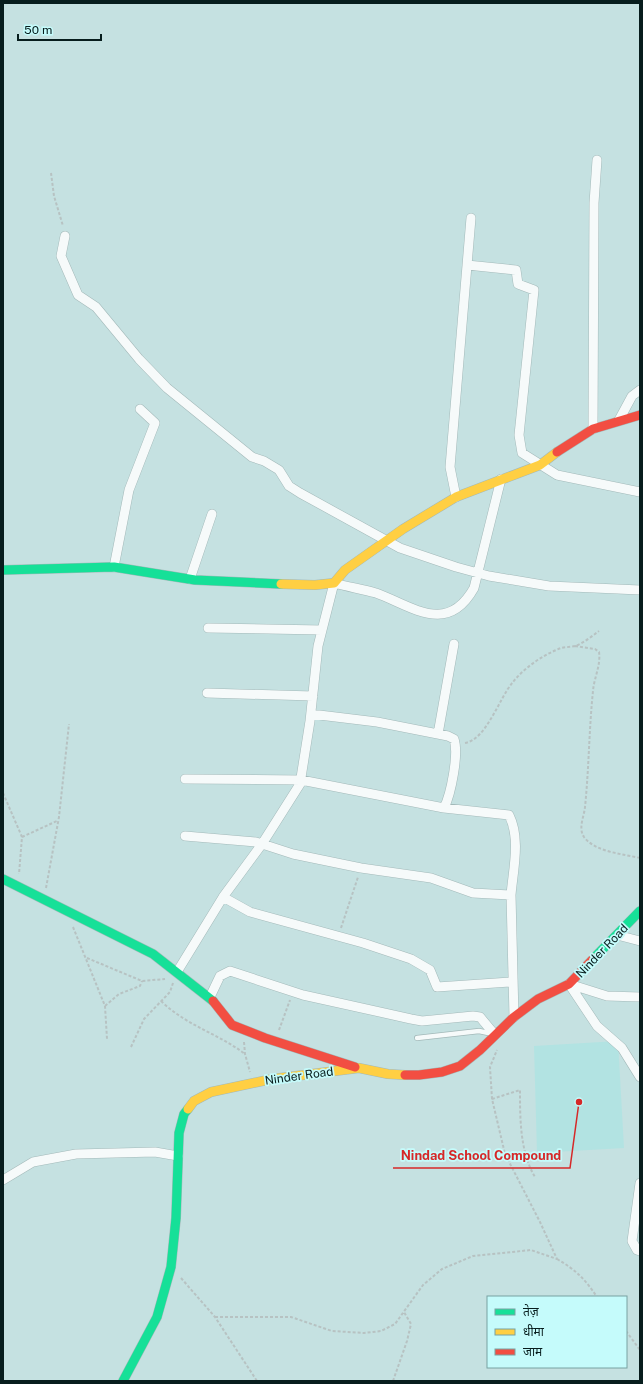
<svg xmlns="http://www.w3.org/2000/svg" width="643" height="1384" font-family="'Public Sans','Noto Sans Devanagari',sans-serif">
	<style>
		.built { fill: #b2e3e2 }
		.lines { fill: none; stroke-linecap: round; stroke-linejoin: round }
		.lane-casing { stroke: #a3b9b9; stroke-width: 6 }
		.street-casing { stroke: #a3b9b9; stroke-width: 10 }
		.fast-casing { stroke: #a3b9b9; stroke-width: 10 }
		.slow-casing { stroke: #a3b9b9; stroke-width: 10 }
		.jam-casing { stroke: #a3b9b9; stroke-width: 10 }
		.path { stroke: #b7c2c2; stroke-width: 2; stroke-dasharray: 3 2; stroke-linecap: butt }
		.lane { stroke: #f6fafa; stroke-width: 4.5 }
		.street { stroke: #f6fafa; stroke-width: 9 }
		.fast { stroke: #16e098; stroke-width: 9 }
		.slow { stroke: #ffcf43; stroke-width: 9 }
		.jam { stroke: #f24e42; stroke-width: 9 }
		.labels { text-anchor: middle; stroke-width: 3.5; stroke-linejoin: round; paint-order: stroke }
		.street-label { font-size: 12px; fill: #071d1d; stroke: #c5fbfb }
		.leader { fill: none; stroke: #d62828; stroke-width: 1.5 }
		.callout-dot { fill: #d62828; stroke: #c5fbfb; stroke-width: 1.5 }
		.callout-label { font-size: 13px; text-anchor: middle; font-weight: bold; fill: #d62828; stroke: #c5fbfb; stroke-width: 3.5; stroke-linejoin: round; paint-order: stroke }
	</style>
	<rect width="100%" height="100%" fill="#c5e1e1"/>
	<path class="built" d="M618 1041 624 1148 537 1153 534 1046Z"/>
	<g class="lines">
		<defs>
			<path id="lane" d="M417 1038 479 1031 493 1034"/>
			<path id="street" d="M65 236 61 256 78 295 96 307 139 359 167 388 252 457 264 461 279 470 289 486 300 493 400 548 456 567 489 576 549 586 640 590
				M467 265 516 270 518 284 534 290 519 435 522 453 557 475 640 492
				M619 420 632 396 640 390
				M593 429 594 203 597 160
				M456 497 450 467 471 218
				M114 567 129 490 155 423 140 409
				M190 579 212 514
				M208 628 322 630
				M207 693 313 696
				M311 714 377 722 448 736 454 739C459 754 451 794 444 808
				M438 734 454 644
				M185 779 301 780 444 808 509 815C521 839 513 870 511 895
				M185 836 256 842 293 854 361 868 431 878 473 893 511 895 514 1017
				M223 897 250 912 363 943 411 959 430 970 437 987 511 982
				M617 935 640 941
				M177 972 223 897 262 844 300 784 310 721 318 646 334 583C348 587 362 589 376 593 412 606 447 636 474 588L501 479
				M569 984 597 1026 622 1048 640 1077
				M569 984 607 996 640 997
				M210 997 220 976 230 971 303 995 411 1019 422 1021 473 1016 480 1017 495 1035
				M3 1180 33 1162 76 1154 155 1152 178 1156
				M640 1183 632 1241 637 1250 640 1251"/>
			<path id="fast" d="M3 570 114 567 195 580 281 584
				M3 879 153 954 213 1001
				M594 958 640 911
				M123 1381 157 1317 171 1267 176 1218 179 1133 184 1114 188 1109"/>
			<path id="slow" d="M281 584 315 585 334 583 345 570 403 529 456 497 540 465 557 452
				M188 1109 194 1101 211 1092 272 1079 359 1068 388 1074 405 1075"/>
			<path id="jam" d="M557 452 593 429 640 415
				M213 1001 232 1025 265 1038 355 1067
				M405 1075H419L442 1072 460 1066 480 1050 514 1017 538 999 569 984 594 958"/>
		</defs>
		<use href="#lane" class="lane-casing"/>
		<use href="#street" class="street-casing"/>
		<use href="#fast" class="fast-casing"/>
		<use href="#slow" class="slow-casing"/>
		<use href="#jam" class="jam-casing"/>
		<path class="path" d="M51 173 54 196 63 226
			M575 646 595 649 599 652C601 665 594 678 593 691 589 729 589 768 585 807 584 817 578 828 584 837 595 852 623 854 640 858
			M465 743C487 739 499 698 513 682 525 667 543 655 561 648 566 647 571 647 575 646 584 643 592 636 599 631
			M3 793 22 837 19 874
			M22 837 57 821
			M46 888 59 817 69 724
			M73 927 105 1006 107 1039
			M341 928 358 877
			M87 958 142 981 165 979
			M161 1001C187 1026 217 1033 245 1054
			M105 1006 119 994 140 986 142 981
			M279 1030 290 1000
			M244 1042 245 1054 250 1072
			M131 1047 144 1019 170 992 173 983
			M492 1099 520 1090C520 1119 520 1152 535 1177
			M557 1259C576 1270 585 1279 597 1297
			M181 1278 215 1317 257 1381
			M215 1317H291L332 1331 364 1333 381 1331 395 1324 423 1285 442 1269 473 1256 531 1250 557 1259 540 1222 505 1154 492 1099 490 1067 497 1050
			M626 1331 640 1350
			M393 1381 407 1341 411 1324 404 1312"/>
		<use href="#lane" class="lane"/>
		<use href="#street" class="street"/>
		<use href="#fast" class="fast"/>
		<use href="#slow" class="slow"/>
		<use href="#jam" class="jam"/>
	</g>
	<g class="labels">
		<g class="street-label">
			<text transform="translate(602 951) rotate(-46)" y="4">Ninder Road</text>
			<text transform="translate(299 1076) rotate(-8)" y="4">Ninder Road</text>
		</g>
	</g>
	<path class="leader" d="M579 1102L570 1168H393"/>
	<circle class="callout-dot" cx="579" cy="1102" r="4"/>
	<g class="callout-label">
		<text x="481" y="1160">Nindad School Compound</text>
	</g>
	<rect width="643" height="1384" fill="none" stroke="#071d1d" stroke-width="8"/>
	<rect x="487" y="1296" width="140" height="72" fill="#c5fbfb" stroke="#79a2a2"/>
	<rect x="495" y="1309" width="20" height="6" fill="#16e098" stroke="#79a2a2"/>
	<text x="523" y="1316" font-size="12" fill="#071d1d">तेज़</text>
	<rect x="495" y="1329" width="20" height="6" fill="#ffcf43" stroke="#79a2a2"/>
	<text x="523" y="1336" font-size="12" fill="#071d1d">धीमा</text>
	<rect x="495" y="1349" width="20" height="6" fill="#f24e42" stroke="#79a2a2"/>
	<text x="523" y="1356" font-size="12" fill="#071d1d">जाम</text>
	<path d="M18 34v6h83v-6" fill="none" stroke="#071d1d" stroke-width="2"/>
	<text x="24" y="34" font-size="12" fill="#071d1d" stroke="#c5fbfb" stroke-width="3" paint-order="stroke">50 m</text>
</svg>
